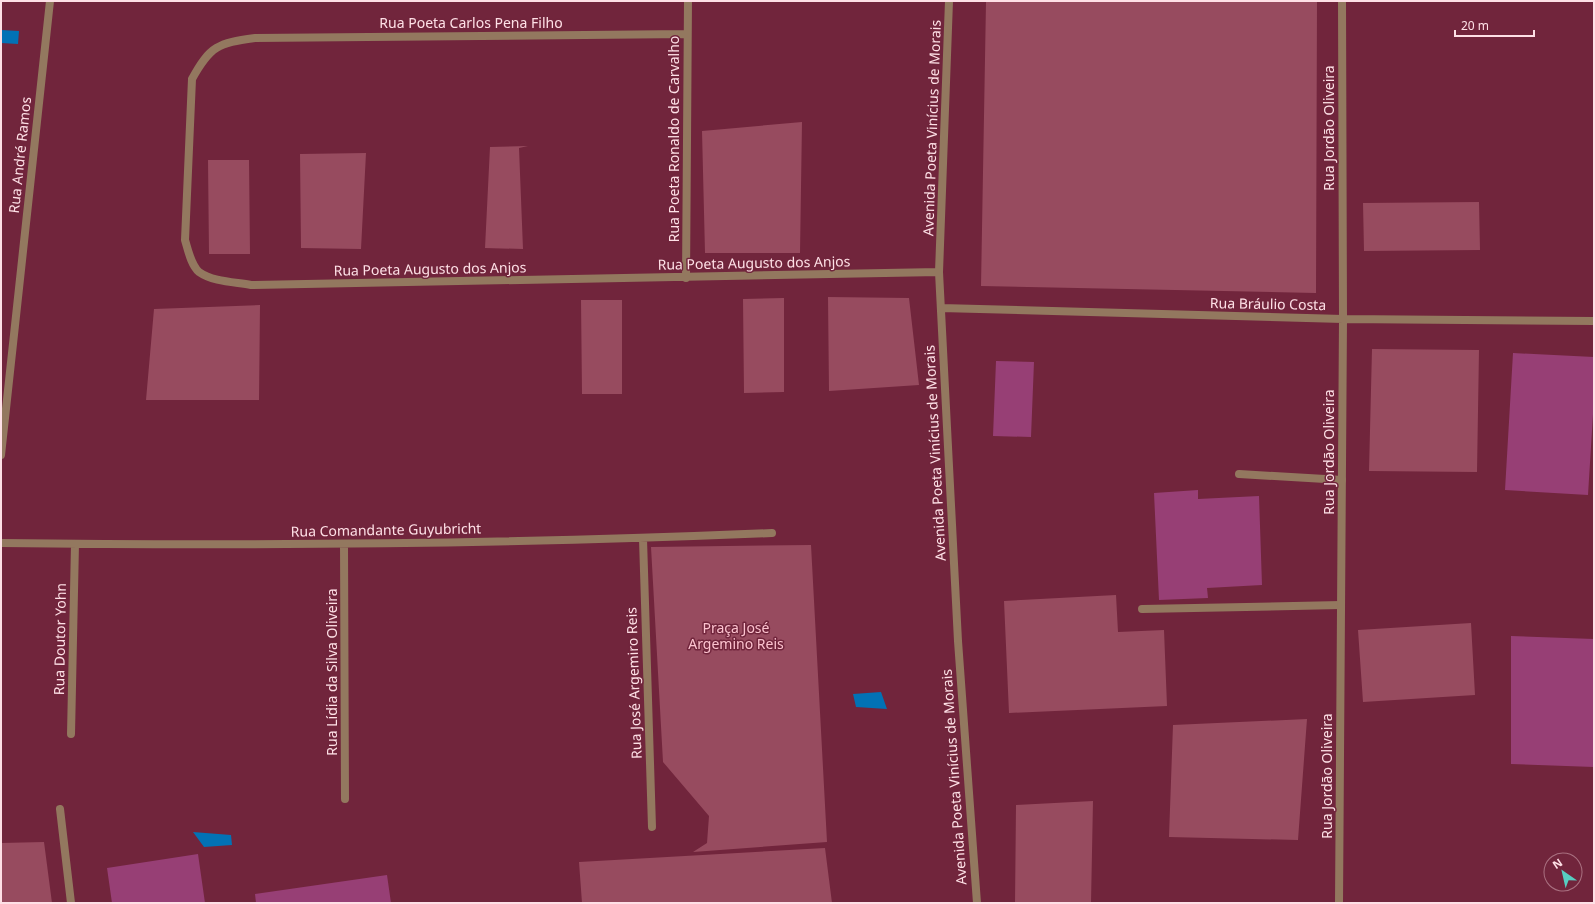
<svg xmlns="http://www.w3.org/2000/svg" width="1595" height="904" font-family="'Noto Sans',sans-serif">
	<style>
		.green { fill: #974b5f }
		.water { fill: #0272b5 }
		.building { fill: #973f75 }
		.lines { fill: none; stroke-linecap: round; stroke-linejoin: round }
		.service { stroke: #93785f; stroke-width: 8 }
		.minor { stroke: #93785f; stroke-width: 8 }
		.labels { text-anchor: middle; stroke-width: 3; stroke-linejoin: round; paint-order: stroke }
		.street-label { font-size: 14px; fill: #fee0e6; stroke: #71253c }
		.park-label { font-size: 14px; fill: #fcc3cf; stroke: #71253c }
	</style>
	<rect width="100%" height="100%" fill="#71253c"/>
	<path class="green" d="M1037 1H1317L1316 293 981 286 986 2Z
		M802 122 800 253H705L702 131Z
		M528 146 519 148 523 249 485 248 490 147Z
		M366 153 361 249 301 248 300 154Z
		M208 160H249L250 254H209Z
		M1479 202 1480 250 1364 251 1363 203Z
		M828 297 909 298 919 385 829 391Z
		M784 298V392L744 393 743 299Z
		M581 300H622V394H582Z
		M260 305 259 400H146L154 309Z
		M1372 349 1479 350 1477 472 1369 471Z
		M811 545 827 842 693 852 707 843 709 816 663 762 651 547Z
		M1116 595 1118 632 1164 630 1167 706 1009 713 1004 601Z
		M1471 623 1475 695 1363 702 1358 630Z
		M1307 719 1298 840 1169 837 1173 725Z
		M1093 801 1091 903H1015L1016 805Z
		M44 842 52 903H1V843Z
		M825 848 832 903H582L579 862Z"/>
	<path class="water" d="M1 30 19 31 18 44 1 43Z
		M881 692 887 709 856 707 853 694Z
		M193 832 231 835 232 845 204 847Z"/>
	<path class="building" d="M1513 353 1594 357V398L1588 495 1505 490Z
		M996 361 1034 362 1031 437 993 436Z
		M1198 490V499L1259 496 1262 585 1207 588 1208 598 1159 600 1154 493Z
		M1511 636 1594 639V767L1511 764Z
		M198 854 205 903H112L107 868Z
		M387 875 391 903H256L255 894Z"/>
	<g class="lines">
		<path class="service" d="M1239 474 1342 480
			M1142 609 1341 605"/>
		<path class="minor" d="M949 1 939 272 958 641 977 903
			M687 34 255 38C218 43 210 46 192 79L185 240C188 250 191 265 199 272 213 282 235 282 251 285L939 272
			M686 278 688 1
			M941 308 1343 319 1594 321
			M1 455 50 1
			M643 539 652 827
			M1 543C258 546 515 544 772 533
			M344 544 345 799
			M71 734 75 544
			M60 809 71 903
			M1339 903 1343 319 1342 1"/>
	</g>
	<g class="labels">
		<g class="street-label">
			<text x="471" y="28">Rua Poeta Carlos Pena Filho</text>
			<text transform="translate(932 128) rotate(-88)" y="5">Avenida Poeta Vinícius de Morais</text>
			<text transform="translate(1329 128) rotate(-90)" y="5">Rua Jordão Oliveira</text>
			<text transform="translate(674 139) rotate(-90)" y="5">Rua Poeta Ronaldo de Carvalho</text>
			<text transform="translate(20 155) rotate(-84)" y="5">Rua André Ramos</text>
			<text transform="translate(754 263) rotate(-1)" y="5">Rua Poeta Augusto dos Anjos</text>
			<text transform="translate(430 269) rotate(-1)" y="5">Rua Poeta Augusto dos Anjos</text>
			<text transform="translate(1268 304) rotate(1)" y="5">Rua Bráulio Costa</text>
			<text transform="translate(1329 452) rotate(-90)" y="5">Rua Jordão Oliveira</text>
			<text transform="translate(935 453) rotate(-93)" y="5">Avenida Poeta Vinícius de Morais</text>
			<text transform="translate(386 530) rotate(-1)" y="5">Rua Comandante Guyubricht</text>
			<text transform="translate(60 639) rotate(-89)" y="5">Rua Doutor Yohn</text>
			<text transform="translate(332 672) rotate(-90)" y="5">Rua Lídia da Silva Oliveira</text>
			<text transform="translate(634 683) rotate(-92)" y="5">Rua José Argemiro Reis</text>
			<text transform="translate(1327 776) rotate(-90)" y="5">Rua Jordão Oliveira</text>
			<text transform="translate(954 777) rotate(-94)" y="5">Avenida Poeta Vinícius de Morais</text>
		</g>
		<g class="park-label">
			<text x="736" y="633">Praça José<tspan x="736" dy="16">Argemino Reis</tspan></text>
		</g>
	</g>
	<rect width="1595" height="904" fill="none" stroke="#fee0e6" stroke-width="4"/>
	<g transform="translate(1563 872) rotate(326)"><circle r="19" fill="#71253c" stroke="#a97080"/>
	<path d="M0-3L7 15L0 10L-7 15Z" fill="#57cec1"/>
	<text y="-6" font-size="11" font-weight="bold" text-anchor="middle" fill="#fee0e6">N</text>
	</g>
	<path d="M1455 30v6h79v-6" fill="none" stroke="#fee0e6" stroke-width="2"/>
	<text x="1461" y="30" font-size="12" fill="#fee0e6" stroke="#71253c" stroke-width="3" paint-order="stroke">20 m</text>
</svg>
